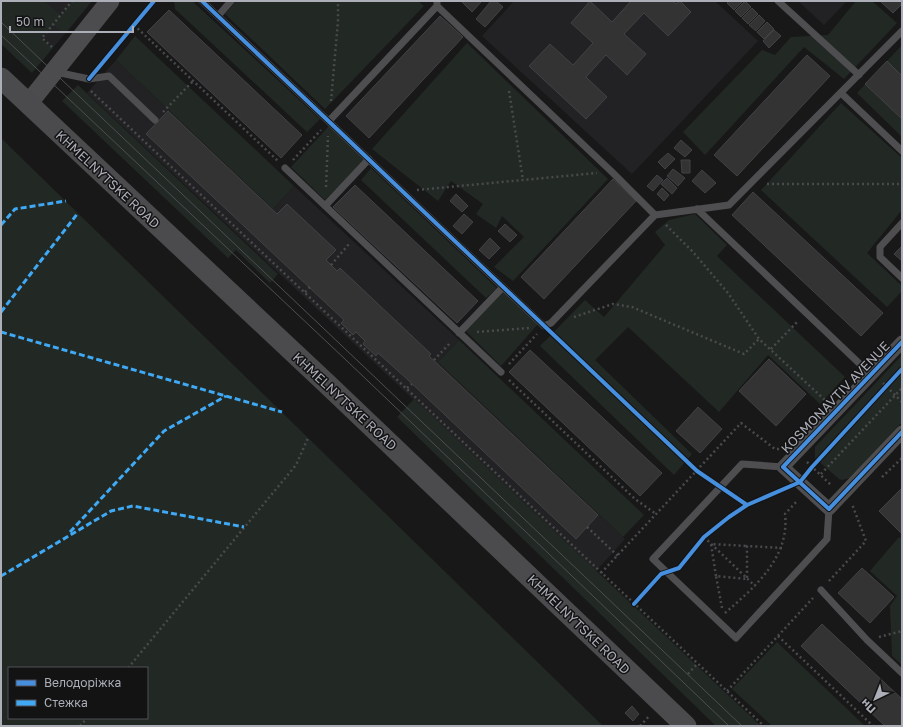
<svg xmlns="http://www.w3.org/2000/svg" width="903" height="727" font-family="'Golos Text',sans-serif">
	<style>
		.built { fill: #222224 }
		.green { fill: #222823; fill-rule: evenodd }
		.building { fill: #333334; stroke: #424245 }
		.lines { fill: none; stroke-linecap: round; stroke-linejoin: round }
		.path { stroke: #494a4c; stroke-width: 2.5; stroke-dasharray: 2 3; stroke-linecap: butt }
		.service { stroke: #4e4e51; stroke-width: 7 }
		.minor { stroke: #4e4e51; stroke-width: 13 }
		.secondary { stroke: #4c4c4f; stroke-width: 19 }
		.primary { stroke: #4b4b4d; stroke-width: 21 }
		.tram { stroke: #4e4f52; stroke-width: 1 }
		.quiet { stroke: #3fa9f5; stroke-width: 3; stroke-dasharray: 6 3; stroke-linecap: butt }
		.cycleway-casing { stroke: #131314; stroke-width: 6 }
		.cycleway { stroke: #468fdf; stroke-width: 4 }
		.labels { text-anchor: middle; stroke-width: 3; stroke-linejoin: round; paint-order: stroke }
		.street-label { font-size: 13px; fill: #acafb8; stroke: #131314 }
	</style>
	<rect width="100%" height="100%" fill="#181819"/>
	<path class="built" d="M19 1H92L53 48 42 38Z
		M514 1H715L758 41 632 174 482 36Z
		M798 1H847L824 25Z
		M116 60 273 209 294 186 459 340 438 362 625 539 596 571 87 93Z"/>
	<path class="green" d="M1 1H44L61 15 72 1H92L65 34 53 25 42 38 53 48 32 73 1 44Z
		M174 1H192L320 119 307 132 175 9Z
		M236 1H418L424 6 325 109 225 14Z
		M856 1H872L897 23 844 79 804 47 705 155 683 132 762 50 775 55 791 37 828 35Z
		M135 36 294 186 273 209 116 60Z
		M467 43 608 179 513 281 494 267 524 237 502 216 496 228 476 214 483 204 451 181 438 201 372 149Z
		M902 45V137L857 93Z
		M78 85 278 274 270 283 236 250 228 258 62 101Z
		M841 103 902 158V210L867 253 902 286V291L887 307 761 190Z
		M329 126 365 160 325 200 291 167Z
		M1 138 603 726H1ZM9 668H147V718H9Z
		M371 168 497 288 486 298 361 180Z
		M695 214 727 245 717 256 845 377 820 404 768 355 719 412 628 327 595 360 692 454 674 475 540 346 585 300 604 317 665 245 655 232 669 220Z
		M503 291 538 324 501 366 465 330Z
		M459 340 644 515 623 537 438 362Z
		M902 355V422L850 478 842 480 839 479 815 458V447Z
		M414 399 761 726H716L397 417Z
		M899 537 902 539V665L892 656 890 606 897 596 870 571Z
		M777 642 782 647 865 726H772L732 689Z"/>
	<path class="building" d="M461 1H482L472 12Z
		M491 1H496L503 7 485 27 476 19Z
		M590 1 612 22 631 1H673L676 4 680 1 691 12 668 36 644 13 624 34 646 54 627 75 606 55 586 77 607 97 586 119 529 66 550 44 573 65 593 43 571 23Z
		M729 1H743L734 10 727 3Z
		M745 1 751 7 741 17 735 11Z
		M880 1H902V4L893 13Z
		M752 8 758 14 748 24 742 18Z
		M169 10 302 135 281 158 147 32Z
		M759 15 765 21 756 31 749 25Z
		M440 16 463 37 369 138 346 116Z
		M767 22 774 29 764 39 757 32Z
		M774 30 781 36 769 48 763 41Z
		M807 55 830 76 737 176 714 155Z
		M887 61 902 76V119L865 84Z
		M168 111 277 214 287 204 336 250 326 260 337 271 340 268 431 354 429 356 598 515 576 539 407 379 378 353 376 356 363 344 365 341 356 332 353 335 341 323 344 320 146 134Z
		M681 140 692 150 685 157 674 148Z
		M668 153 675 159 665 169 658 162Z
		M681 160H690V173H682Z
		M673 169 685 178 678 186 667 176Z
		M702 170 716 183 705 193 692 181Z
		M657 175 663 180 653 191 647 186Z
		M667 178 677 188 672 194 661 184Z
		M613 179 636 201 544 299 521 277Z
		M355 185 478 301 457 323 333 207Z
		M662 188 669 195 664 201 657 194Z
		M753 192 883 313 861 336 732 215Z
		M456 194 468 206 462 212 450 201Z
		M464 214 473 222 462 234 453 226Z
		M505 224 517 235 510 242 498 231Z
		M490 238 500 248 489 259 479 250Z
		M902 246V261L894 254Z
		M530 350 662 473 640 496 509 372Z
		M769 359 806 394 776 426 739 391Z
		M698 407 722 429 700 453 676 431Z
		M902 488V534L879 511Z
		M862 568 894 597 870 623 838 593Z
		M822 624 902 699V726H885L801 646Z
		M632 706 639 714 633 721 625 713Z"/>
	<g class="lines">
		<path class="path" d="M134 25 278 161
			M52 47 42 38 72 1
			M100 65 154 1
			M91 91 764 726
			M509 91 523 180
			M331 101 338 21V1
			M163 112 193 81
			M293 160 321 130
			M767 184H902
			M326 187 328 136
			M417 190 597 173
			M666 225 693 252 728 293 759 339 826 401
			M331 265 349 244
			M305 292 310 287
			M574 317 613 304 632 307 744 354 759 339
			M477 332 529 328
			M553 335 697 471
			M771 349 798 321
			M434 360 451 342
			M509 364 537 334
			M509 380 635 499 656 514
			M883 383 902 402
			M407 388 412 384
			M807 462 832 486
			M821 474 902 388
			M882 477 902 458
			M587 527 618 556
			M704 537 755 586
			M601 573 741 423 775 449H781
			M716 576 711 544 747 546
			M829 581 866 541 852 504
			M722 608 716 576 747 579V546L782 548
			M725 613C755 587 790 557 785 514L798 500
			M778 636 873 726
			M879 637 902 631
			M128 668 296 465 308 438
			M688 674 697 664
			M727 691 813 598
			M80 726 87 718
			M640 726 650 715"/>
		<path class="service" d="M202 1 544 326 551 323 655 215 729 205 902 31
			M778 1 859 75
			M437 6 612 172 655 215
			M218 16 231 1
			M56 72 89 79 109 76 155 120
			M841 93 902 151
			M329 121 437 6V2
			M285 168 501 372
			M325 206 369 159
			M697 209 862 366 872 373
			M902 223 880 247V257L902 278
			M459 333 503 287
			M783 467 742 464 653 559 736 638 827 539 829 509
			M821 590 867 640 902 673"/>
		<path class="minor" d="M902 342 783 467 829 509 902 432"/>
		<path class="secondary" d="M28 104 110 1"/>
		<path class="primary" d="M1 78 325 382 686 726"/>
		<path class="tram" d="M1 22 742 726
			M1 35 346 360 729 726"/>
		<path class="quiet" d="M1 225 15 209 66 201
			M1 312 78 213
			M1 332 282 412
			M70 532 164 431 226 396
			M1 576 111 511 133 506 244 527"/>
		<defs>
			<path id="cycleway" d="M202 1 697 471 747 505
				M89 79 154 1
				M902 342 783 467 829 509 902 432
				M634 604 661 574 679 568 704 537 729 517 747 505 800 482 812 467 902 369"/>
		</defs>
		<use href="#cycleway" class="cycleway-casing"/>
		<use href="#cycleway" class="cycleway"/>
	</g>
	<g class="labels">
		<g class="street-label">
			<text transform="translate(108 179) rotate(43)" y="5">KHMELNYTSKE ROAD</text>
			<text transform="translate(835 397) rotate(-46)" y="5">KOSMONAVTIV AVENUE</text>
			<text transform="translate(345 401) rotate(43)" y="5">KHMELNYTSKE ROAD</text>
			<text transform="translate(579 624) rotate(44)" y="5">KHMELNYTSKE ROAD</text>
		</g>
	</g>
	<rect width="903" height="727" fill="none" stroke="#acafb8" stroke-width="4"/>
	<rect x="8" y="667" width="140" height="52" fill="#131314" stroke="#505156"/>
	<rect x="16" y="680" width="20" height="6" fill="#468fdf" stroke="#505156"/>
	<text x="44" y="687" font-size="12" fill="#acafb8">Велодоріжка</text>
	<rect x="16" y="700" width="20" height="6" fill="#3fa9f5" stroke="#505156"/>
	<text x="44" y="707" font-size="12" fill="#acafb8">Стежка</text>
	<g transform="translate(875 699) rotate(223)" stroke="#131314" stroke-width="3" paint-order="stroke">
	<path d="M0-3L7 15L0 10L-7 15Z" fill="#acafb8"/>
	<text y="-6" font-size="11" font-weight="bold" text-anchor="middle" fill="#acafb8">Пн</text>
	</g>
	<path d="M10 26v6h123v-6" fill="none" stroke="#acafb8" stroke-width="2"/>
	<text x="16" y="26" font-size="12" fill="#acafb8" stroke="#131314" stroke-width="3" paint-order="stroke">50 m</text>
</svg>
